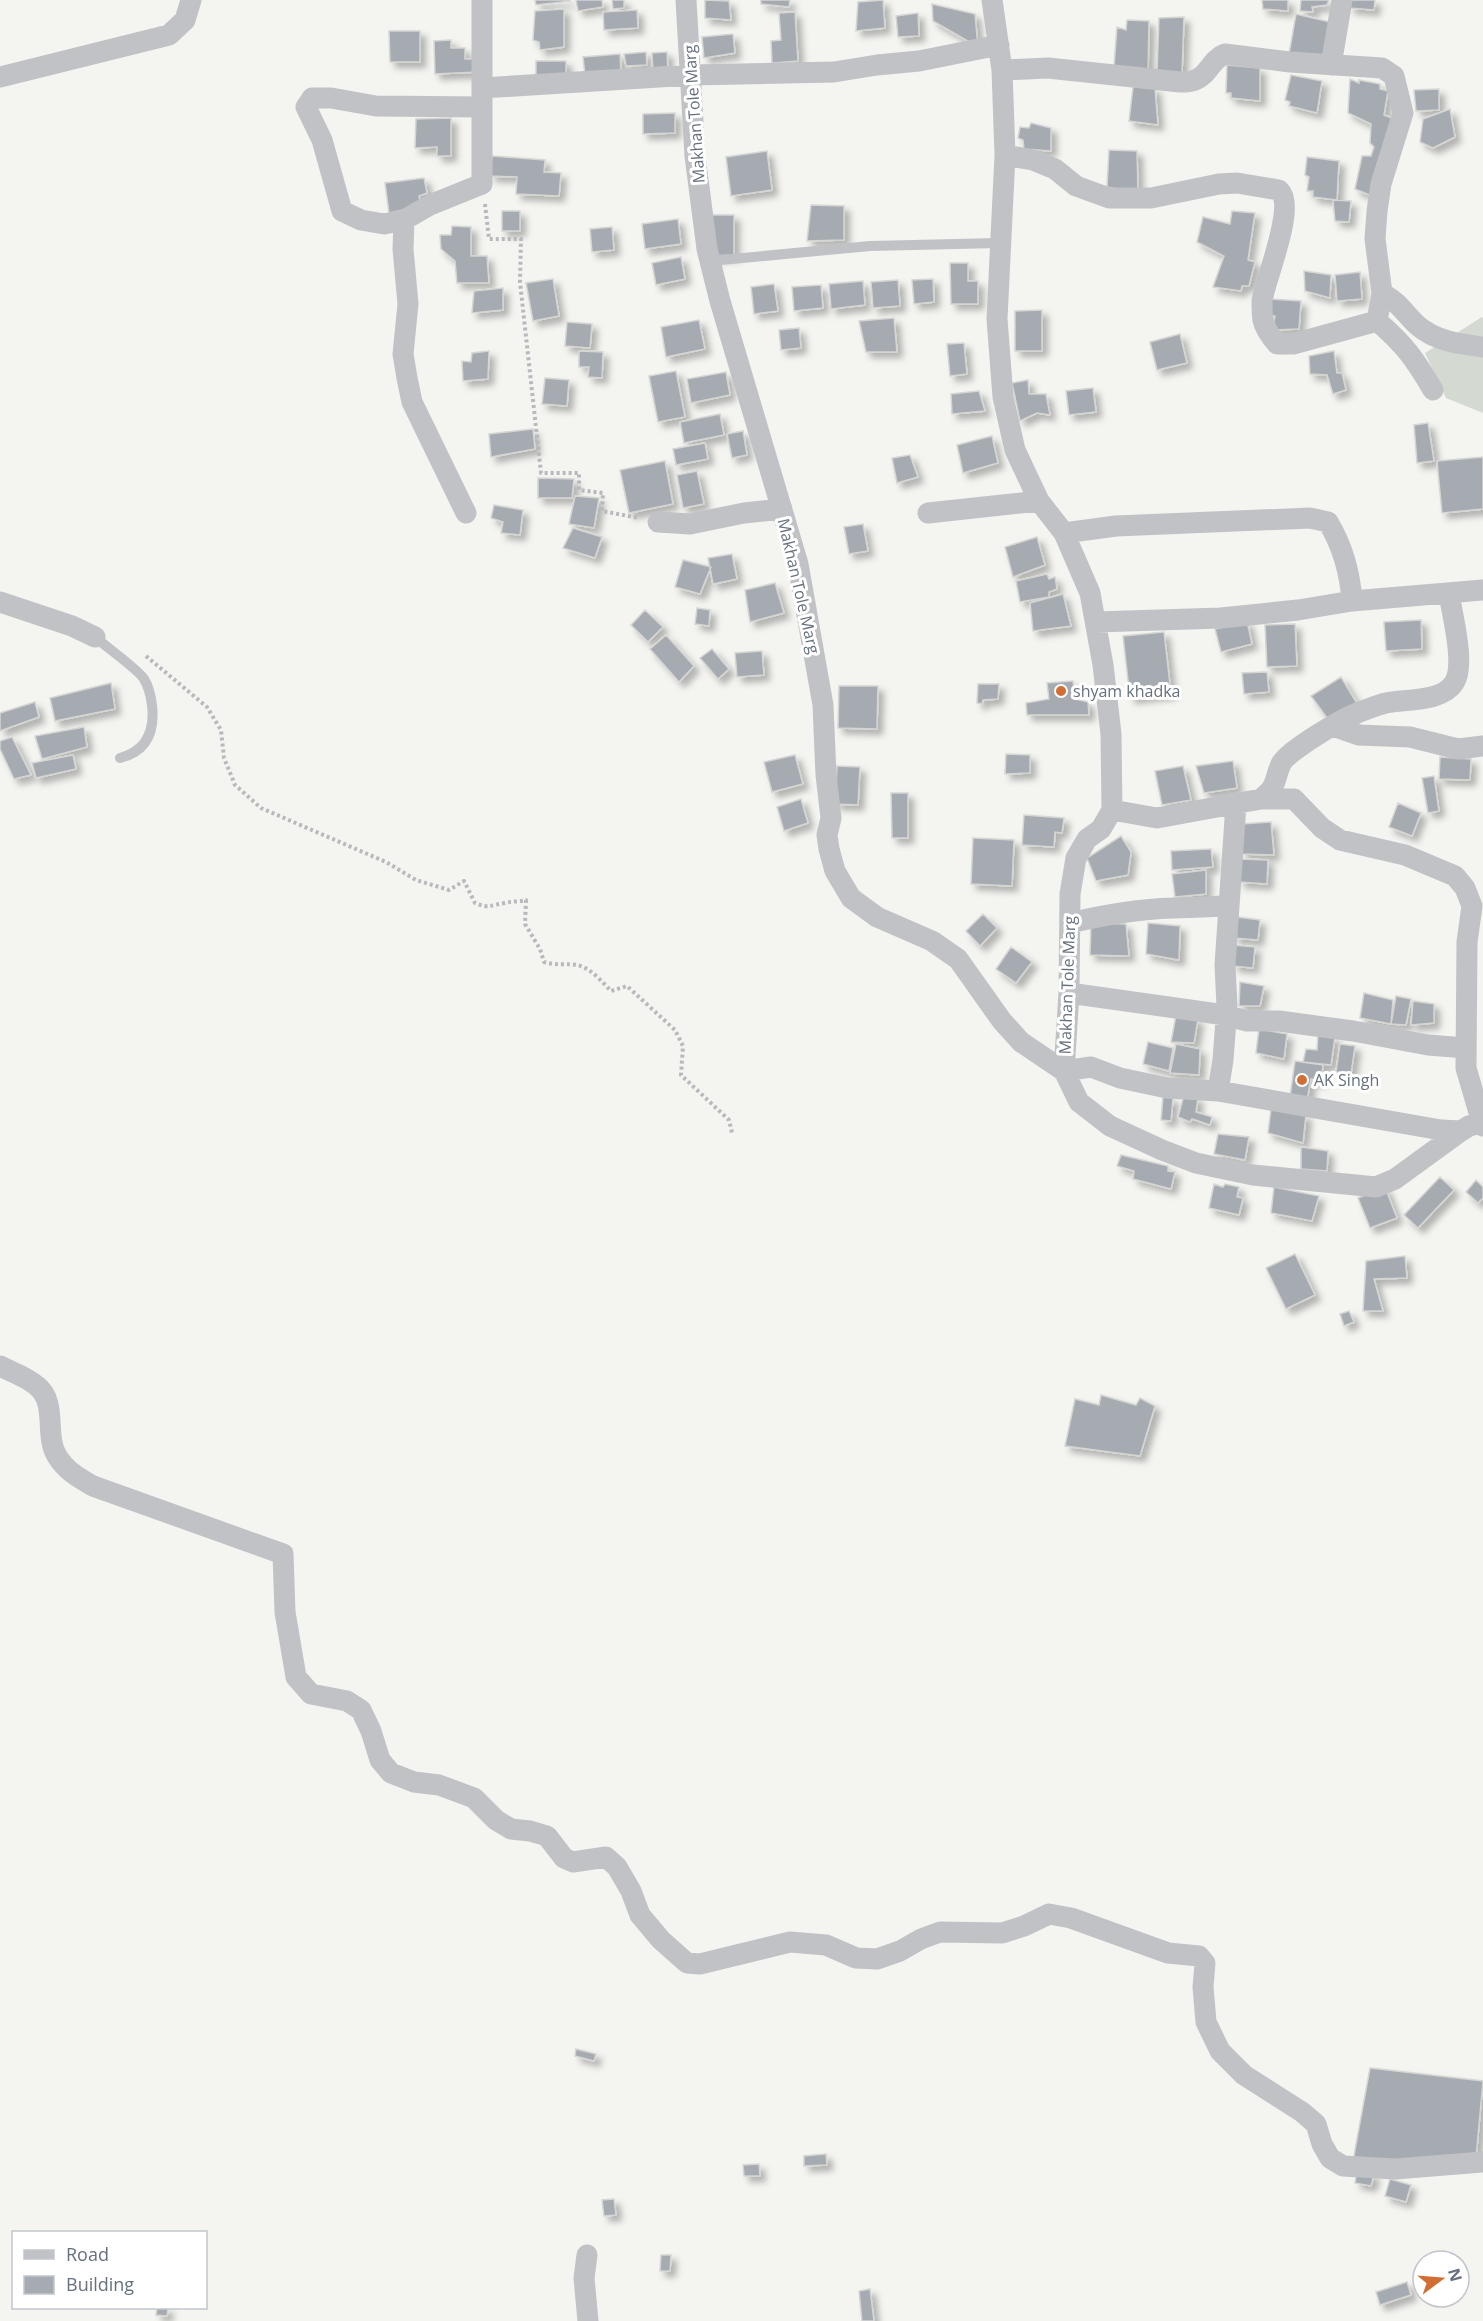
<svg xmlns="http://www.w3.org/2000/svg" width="1483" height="2321" font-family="'Open Sans',sans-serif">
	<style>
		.green { fill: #d4dad2 }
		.building { fill: #a6abb2; stroke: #d5d5d3; stroke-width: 1.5; filter: url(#shadow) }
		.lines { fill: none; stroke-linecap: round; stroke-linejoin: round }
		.path { stroke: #b7b9bc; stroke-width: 4; stroke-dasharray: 3 3; stroke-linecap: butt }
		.lane { stroke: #c0c2c6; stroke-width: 10 }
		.street { stroke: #c0c2c6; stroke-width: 21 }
		.poi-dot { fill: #d16e34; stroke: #fff; stroke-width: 2 }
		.labels { text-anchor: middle; stroke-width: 6; stroke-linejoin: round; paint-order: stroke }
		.street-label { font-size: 16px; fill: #66707f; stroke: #fff }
		.poi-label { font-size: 16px; fill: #66707f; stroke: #fff; text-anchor: start }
	</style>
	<defs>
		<filter id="shadow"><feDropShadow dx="5.5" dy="5.5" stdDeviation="3" flood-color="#0004"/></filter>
	</defs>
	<rect width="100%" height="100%" fill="#f4f4f1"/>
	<path class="green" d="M1482 317 1483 318V413L1446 398 1425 353Z"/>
	<path class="building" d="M535 0H569L570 1 536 5Z
		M576 0H602L603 7 578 11Z
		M612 0H624V8L613 9Z
		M705 0 729 1 731 20 705 18Z
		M761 0H790L789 7 761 4Z
		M883 0 885 28 856 31 858 2Z
		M1262 0H1288V11L1263 9Z
		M1301 0H1329L1327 5 1312 7 1313 12 1300 11Z
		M1350 0H1375L1374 10 1349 8Z
		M932 4 975 14 978 47 933 21Z
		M564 9V47L540 50 539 42 533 40 535 11Z
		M637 10 638 28 604 30 603 12Z
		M795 12 798 61 772 63 771 41 781 40 779 13Z
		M918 13 919 36 898 37 896 16Z
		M1296 14 1330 22 1324 58 1289 54Z
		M1184 17 1182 74 1157 72 1159 18Z
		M1127 20 1149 21 1148 75 1114 66 1117 27 1126 30Z
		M389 31H420V62H390Z
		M733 34 735 53 704 58 702 37Z
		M451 40V48H465V59H478V72L435 74 434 41Z
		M646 52 647 65 626 66 624 54Z
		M667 52 668 72 653 73 652 53Z
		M620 54 621 73 585 75 583 57Z
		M536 61H566V75L536 76Z
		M1227 65 1260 68V101L1231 98V93H1226Z
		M1291 75 1322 81 1317 113 1289 106 1290 102 1285 100Z
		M1350 79 1359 83V80L1380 84V89L1388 91 1384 115 1392 118 1372 196 1355 189 1362 156H1371L1374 147 1370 143 1371 124 1348 113Z
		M1133 87 1155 88 1158 125 1129 121Z
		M1439 89V110L1416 111 1414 90Z
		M1450 109 1455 137 1433 148 1420 142 1423 119Z
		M675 113V133L643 134V114Z
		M451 118V156H437V147L415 148 416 119Z
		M1031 123 1051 128V151L1024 149 1023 140 1018 138 1020 127 1029 128Z
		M1109 150 1137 151 1138 193 1107 187Z
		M767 151 772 190 731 196 726 157Z
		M492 156 545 160 544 172 561 173 559 196 516 194 517 177 490 176Z
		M1307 157 1339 161 1337 200 1313 197V191H1307L1309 177 1305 175Z
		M424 178 427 193 419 196 421 206 389 213 385 183Z
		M1333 200 1351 201 1349 222 1335 221Z
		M811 205 844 206V240L807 241Z
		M502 211H520V231H502Z
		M1232 211 1255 213 1248 260 1255 262 1249 286H1242L1241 291 1213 287 1224 256 1197 242 1203 217 1230 224Z
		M710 215H734V255L711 256Z
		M678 219 681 244 645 249 642 224Z
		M452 226 471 227V256H487L489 283H457L455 261 441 249 440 235H451Z
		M612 227 614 250 592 252 590 229Z
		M681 257 685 279 656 285 652 263Z
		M950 263H968V281H978V304H951Z
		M1304 271 1331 275 1330 298 1305 291Z
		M1360 272 1362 299 1337 301 1335 275Z
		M553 279 559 316 533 321 526 283Z
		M933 279 934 302 914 304 912 280Z
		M898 280 900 306 873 308 871 282Z
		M863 281 865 305 831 309 829 284Z
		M774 284 778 311 754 314 751 287Z
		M821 285 823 308 794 311 792 287Z
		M503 288V310L472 313 474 291Z
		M1270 299 1301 301 1299 329 1272 330 1275 316 1269 315Z
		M1042 310V351H1015V311Z
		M894 318 897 352H866L859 321Z
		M699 320 705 349 666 357 661 327Z
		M567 322 592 324 590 348 565 346Z
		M799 328 801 348 781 350 779 330Z
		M1180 334 1187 363 1157 370 1150 342Z
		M964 343 967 374 950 376 947 344Z
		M489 351 488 379 463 381 462 361 471 362 472 353Z
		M579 351 603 352 602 378 588 377 589 367H579Z
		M1334 351 1337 373H1342L1346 390 1333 394 1327 375 1310 374 1309 356Z
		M676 371 685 417 658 422 649 376Z
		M726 372 730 395 691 403 687 379Z
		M545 378 569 380 567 406 542 404Z
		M1028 380 1029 394H1046L1050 415 1037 413 1020 421 1012 383Z
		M1093 388 1096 412 1069 415 1066 391Z
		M979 391 985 411 952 414 951 394Z
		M720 414 724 435 684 443 680 422Z
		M1428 423 1434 461 1417 463 1414 425Z
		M533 429 535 449 491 457 489 434Z
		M743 431 747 455 732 458 727 434Z
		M992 436 998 463 963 473 957 445Z
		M705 443 708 459 676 465 673 449Z
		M910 455 918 477 897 483 892 458Z
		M1483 457V509L1442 513 1437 461Z
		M665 461 673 504 629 513 620 470Z
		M697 471 704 504 683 508 677 475Z
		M538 478 574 479 572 498H538Z
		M575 496 599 498 594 528 569 524Z
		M494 505 523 510 520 535 501 533 503 522 491 518Z
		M863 524 868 551 849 554 844 527Z
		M573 528 602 537 595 558 563 548Z
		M1037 537 1045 565 1013 577 1005 547Z
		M732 554 737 579 713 584 708 558Z
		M683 560 711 567 700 594 675 587Z
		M1047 574 1049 579 1055 577 1057 589 1049 592V597L1020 602 1016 581Z
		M775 583 784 613 750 622 745 590Z
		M1063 594 1071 626 1033 631 1030 603Z
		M697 608 710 610 709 626 695 624Z
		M645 610 663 627 648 642 631 625Z
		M1421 620 1422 649 1386 651 1384 622Z
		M1247 621 1252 644 1221 652 1215 629Z
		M1295 624 1297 666 1267 667 1265 625Z
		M1164 632 1171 693 1130 698 1123 636Z
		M666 635 694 666 679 682 650 649Z
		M712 649 729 669 718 679 700 658Z
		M762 651 764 675 737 677 735 653Z
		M1267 672 1269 692 1244 694 1242 673Z
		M1341 677 1358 705 1330 722 1311 696Z
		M1073 681 1075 699 1088 702 1089 715H1027L1026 703 1049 699 1047 683Z
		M111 683 115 709 55 721 50 698Z
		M978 684H999L998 699 983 700 982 704 977 703Z
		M839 686H878L877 729 838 728Z
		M35 702 39 717 0 731V713Z
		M84 727 87 747 42 759 35 736Z
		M12 737 31 775 14 779 0 749V741Z
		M1006 754 1030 755V773L1005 774Z
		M73 755 76 769 36 778 32 763Z
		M795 755 803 784 772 792 764 762Z
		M1440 757 1471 759 1470 780 1439 779Z
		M1233 761 1237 788 1204 793 1196 766Z
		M837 766 860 767 858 805 835 804Z
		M1183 766 1191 800 1162 805 1155 771Z
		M1434 776 1439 811 1428 813 1422 778Z
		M891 793H908V838H892Z
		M801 799 808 823 784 831 777 807Z
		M1398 803 1421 813 1412 836 1389 827Z
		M1024 815 1064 818 1062 833 1055 832 1054 847 1022 845Z
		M1271 822 1274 855 1242 854 1241 824Z
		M1121 836 1131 852 1128 875 1096 881 1087 858Z
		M973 838 1014 840 1012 886 971 884Z
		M1211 849 1213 867 1172 870 1171 851Z
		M1240 859 1268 860 1267 884 1239 882Z
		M1206 870V894L1175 897 1172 874Z
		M983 914 997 928 980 946 966 931Z
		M1237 917 1260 920 1258 940 1233 938Z
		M1091 923 1126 924 1129 956 1090 955Z
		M1148 923 1180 926 1179 960 1146 954Z
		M1234 945 1255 947 1253 968 1233 966Z
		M1011 947 1032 962 1016 983 996 969Z
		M1240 982 1264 986 1260 1006H1239Z
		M1364 993 1393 1000 1391 1024 1360 1018Z
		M1396 996 1411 999 1406 1025 1391 1024Z
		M1413 1001 1434 1004V1023L1411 1025Z
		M1176 1015 1198 1019 1194 1043 1171 1042Z
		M1259 1029 1287 1034 1284 1059 1256 1053Z
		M1318 1035 1335 1037 1331 1065 1303 1062 1306 1049 1317 1050Z
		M1148 1042 1173 1048 1169 1071 1143 1064Z
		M1176 1044 1200 1049 1199 1075 1170 1073Z
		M1340 1044 1355 1046 1351 1074 1336 1072Z
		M1295 1061 1323 1065 1321 1081 1311 1079 1307 1100 1290 1097Z
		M1184 1095 1198 1098 1196 1112 1212 1117 1210 1125 1192 1119 1190 1122 1178 1117Z
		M1163 1097 1173 1098 1171 1121 1161 1120Z
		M1271 1109 1306 1115 1303 1143 1268 1133Z
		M1218 1134 1249 1137 1245 1160 1214 1154Z
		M1301 1147 1328 1151 1327 1171 1301 1169Z
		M1121 1155 1168 1166V1171L1175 1172 1171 1189 1133 1179 1134 1171 1117 1166Z
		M1440 1177 1454 1190 1418 1228 1404 1215Z
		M1476 1180 1483 1187V1198L1478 1203 1466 1192Z
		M1214 1184 1223 1187 1225 1184 1239 1187 1237 1197 1243 1198 1239 1215 1209 1208Z
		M1274 1187 1319 1196 1312 1221 1271 1213Z
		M1385 1187 1397 1218 1370 1228 1358 1198Z
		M1295 1254 1315 1295 1286 1309 1266 1268Z
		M1405 1256 1407 1278 1374 1279 1383 1311H1363L1366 1261Z
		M1349 1311 1354 1322 1344 1326 1340 1314Z
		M1101 1395 1136 1405 1140 1398 1155 1406 1140 1456 1065 1446 1075 1399 1099 1405Z
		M576 2049 596 2054 594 2061 575 2056Z
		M1370 2068 1483 2081 1476 2158 1353 2161Z
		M826 2154 827 2165 804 2166V2156Z
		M759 2164 760 2176H744L743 2165Z
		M1357 2171 1374 2174 1371 2186 1355 2183Z
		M1390 2179 1411 2185 1406 2202 1385 2196Z
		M614 2199 616 2215 604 2216 602 2200Z
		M661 2255H671L670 2271H660Z
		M1407 2282 1411 2295 1380 2305 1376 2292Z
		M870 2289 874 2321H862L859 2291Z
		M157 2308H168L167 2316 156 2315Z"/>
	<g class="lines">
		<path class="path" d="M485 204 489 239H521L520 282 541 473H579V490L603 493 602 511 639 518
			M146 656 207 707 221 730 224 758 235 785 261 808 386 862 416 880 449 890 464 881 475 903C490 909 490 905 505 903 512 901 519 902 526 900L525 924 540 949 544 962C557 966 568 963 577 965 591 968 601 981 611 991L627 986 675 1030 683 1046 681 1075 729 1120 732 1133"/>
		<path class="lane" d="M710 261 870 246 999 243
			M95 637C105 646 139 670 144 679 149 687 151 697 152 705 155 731 147 751 120 758"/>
		<path class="street" d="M686 0 695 156 707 249 720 301 798 564 823 705 826 775 831 818 827 835 829 849 835 871 851 898 877 917 932 941 958 959 1002 1021 1021 1042 1064 1071 1079 1102 1110 1126 1162 1150 1196 1163 1253 1175 1376 1187 1395 1179 1461 1131
			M992 0 1002 70 1005 155 997 319 1003 397 1015 450 1039 501 1064 533 1090 593 1103 665 1111 734 1112 810 1101 829 1087 839 1076 858 1070 894 1069 993 1064 1071 1091 1067 1120 1078 1167 1088 1218 1091 1441 1130 1461 1131 1469 1126 1481 1123
			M1331 65 1342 0
			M1002 70 1048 68 1180 82C1185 82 1191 82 1195 80 1209 75 1211 59 1225 54L1290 62 1382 68 1394 76 1403 113 1381 184 1377 211 1375 239 1382 293 1377 321
			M0 77 169 35 185 20 191 0
			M482 88 691 75 834 72 877 65 919 61 999 45
			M481 107 376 106 331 98H312L306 107 322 140 342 211 361 220 384 224 404 220 430 205 482 184V0
			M1005 155 1033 160 1055 169 1076 186 1109 198H1151L1219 184 1237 183 1279 190C1297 206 1265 279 1262 301 1262 307 1262 314 1263 320 1265 329 1271 337 1277 344H1293L1377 321C1404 344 1415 359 1433 390
			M404 220 403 249 408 304 403 354 407 378 412 402 466 513
			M1382 293C1401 304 1403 312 1417 325 1435 341 1459 344 1483 347
			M928 513 1039 501
			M658 522 690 524 744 513 782 509
			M1064 533 1116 526 1310 518 1328 522C1342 545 1350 573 1352 601L1483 590
			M0 602 72 626 95 637
			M1096 622 1221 618 1298 610 1352 601
			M1333 726 1359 735 1410 737 1458 749 1483 746
			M1261 799C1279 784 1273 782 1281 764 1287 751 1345 717 1360 712 1368 709 1377 705 1386 703 1406 699 1442 702 1454 683 1466 665 1452 615 1449 593
			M1112 810 1157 818 1261 799H1294L1322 828 1340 840 1405 855 1455 876 1465 888 1472 906 1467 942 1466 1068 1483 1126
			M1070 923C1104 915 1138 909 1172 908 1191 907 1209 908 1228 905
			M1069 993 1225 1015 1247 1021H1279L1353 1031 1428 1045 1466 1048
			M1218 1091 1223 1060 1227 1006 1225 965 1236 804
			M0 1366C12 1372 27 1377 37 1386 58 1403 44 1435 57 1456 66 1471 79 1478 93 1486L283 1554 285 1612 296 1677 311 1694 347 1701 361 1710 371 1731 380 1760 391 1773 414 1782 439 1785 474 1798 496 1820 511 1829 530 1831 547 1836 564 1858 573 1862 606 1857 617 1867 631 1891 640 1915 661 1940 687 1963 700 1964 790 1942 826 1945 856 1958 877 1959 900 1951 921 1939 940 1932 1002 1933 1024 1926 1049 1914 1071 1918 1168 1953 1199 1956 1205 1963 1203 1987 1206 2022 1220 2051 1244 2075 1302 2112 1316 2124 1322 2144 1330 2158 1343 2166 1395 2169 1483 2162
			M587 2255 584 2278 588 2321"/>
	</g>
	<g class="poi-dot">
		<circle cx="1061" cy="691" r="6"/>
		<circle cx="1302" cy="1080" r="6"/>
	</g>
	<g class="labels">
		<g class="street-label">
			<text transform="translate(694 114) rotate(-94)" y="6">Makhan Tole Marg</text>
			<text transform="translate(799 586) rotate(77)" y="6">Makhan Tole Marg</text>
			<text transform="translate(1067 985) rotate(-88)" y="6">Makhan Tole Marg</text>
		</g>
		<g class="poi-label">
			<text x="1073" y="697">shyam khadka</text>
			<text x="1314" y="1086">AK Singh</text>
		</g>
	</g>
	<rect x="12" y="2231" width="195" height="78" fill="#ffffff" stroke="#c2c6cc" stroke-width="1.5"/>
	<rect x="24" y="2250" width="30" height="9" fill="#c0c2c6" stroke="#c2c6cc" stroke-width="1.5"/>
	<text x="66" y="2261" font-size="18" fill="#66707f">Road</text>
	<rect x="24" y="2276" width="30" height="18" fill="#a6abb2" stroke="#c2c6cc" stroke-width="1.5"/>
	<text x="66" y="2291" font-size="18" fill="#66707f">Building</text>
	<g transform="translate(1441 2279) rotate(74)"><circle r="28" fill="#ffffff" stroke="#c2c6cc" stroke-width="1.5"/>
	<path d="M0-4.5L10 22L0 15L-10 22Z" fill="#d16e34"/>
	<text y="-9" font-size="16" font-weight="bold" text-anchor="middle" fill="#66707f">N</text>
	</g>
</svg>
